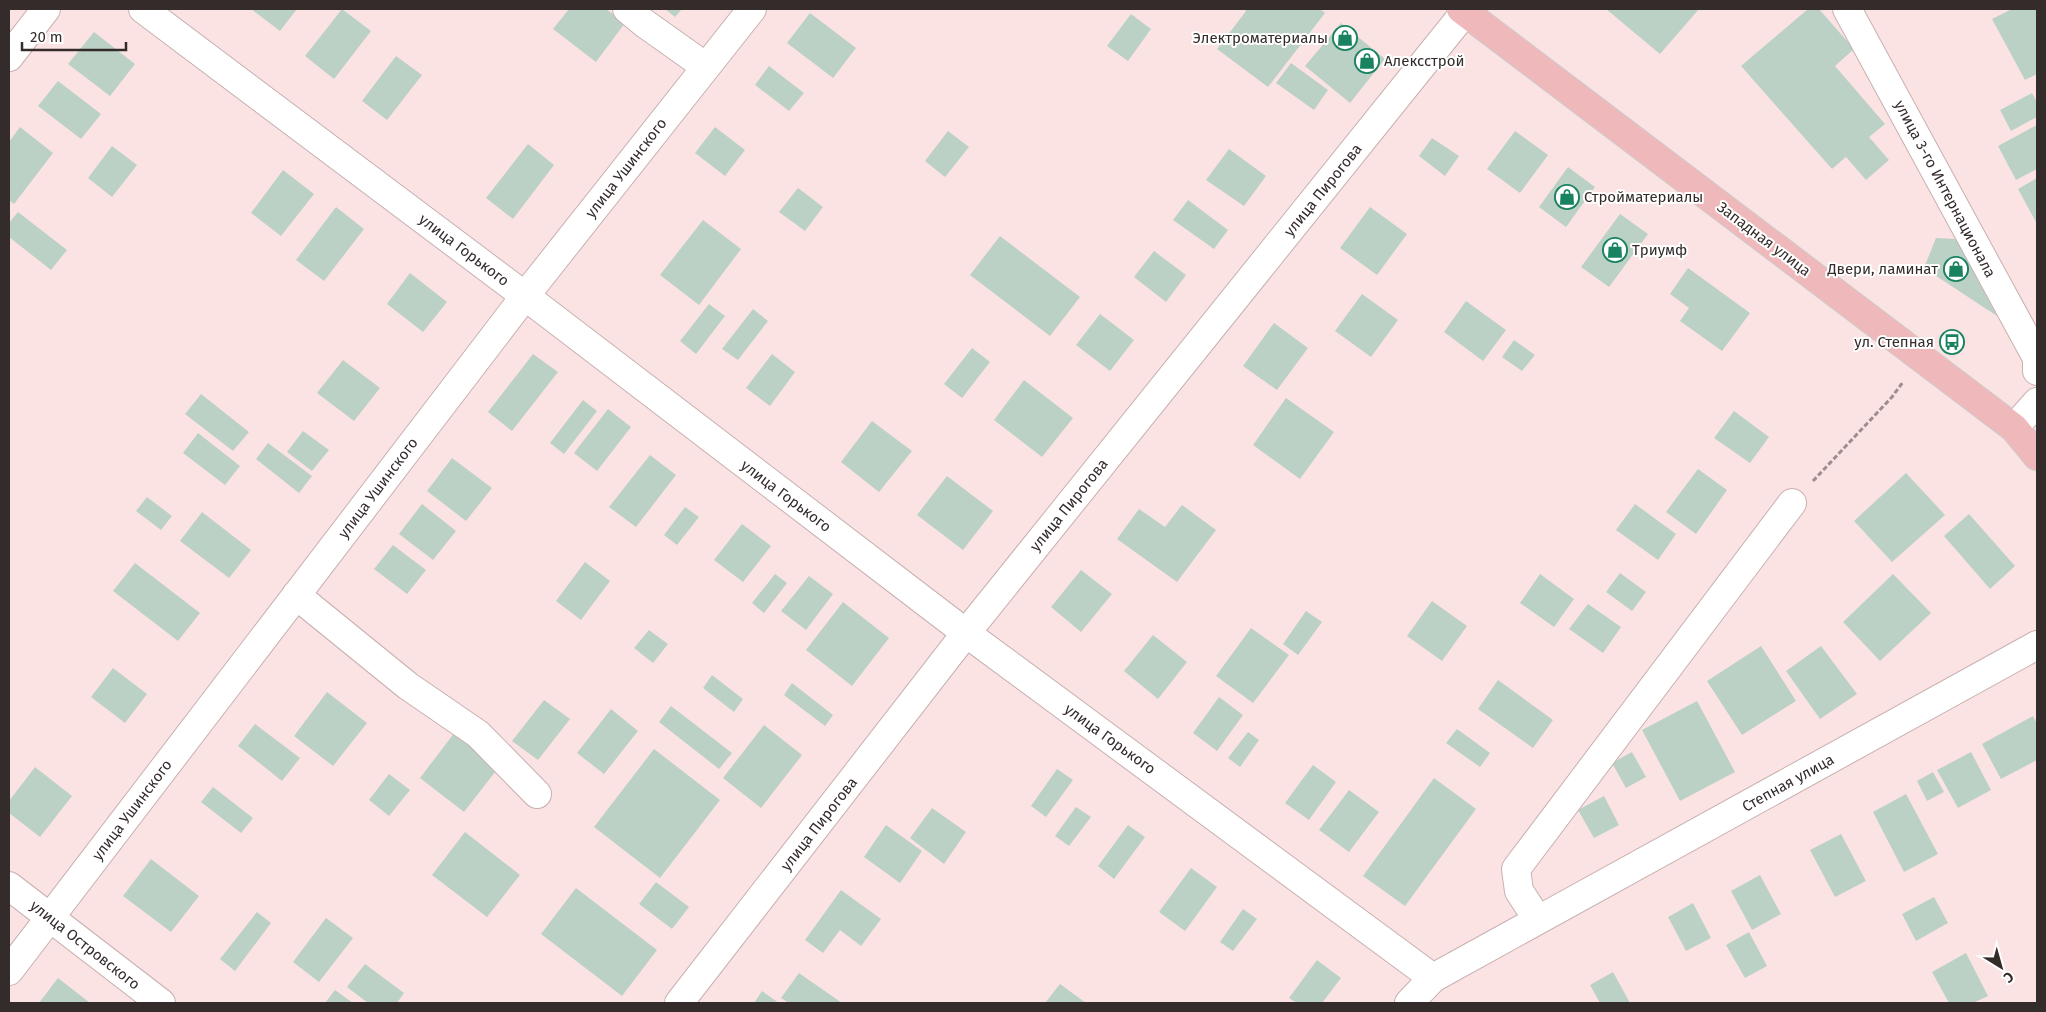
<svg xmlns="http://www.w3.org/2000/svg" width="2046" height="1012" font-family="'Fira Sans',sans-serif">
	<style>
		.building { fill: #bbd1c6 }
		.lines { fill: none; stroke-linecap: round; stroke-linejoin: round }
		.minor-casing { stroke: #c8b0b0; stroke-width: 30 }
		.major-casing { stroke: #cecccc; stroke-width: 30 }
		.path { stroke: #9e8d8d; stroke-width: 3; stroke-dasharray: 5 2.5; stroke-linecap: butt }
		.minor { stroke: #fff; stroke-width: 28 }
		.major { stroke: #efb9bb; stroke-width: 28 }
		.labels { text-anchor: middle; stroke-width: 4; stroke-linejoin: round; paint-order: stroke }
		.poi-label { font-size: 15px; fill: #342b2b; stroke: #fff; text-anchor: end }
		.street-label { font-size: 15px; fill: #342b2b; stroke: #fff }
	</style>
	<rect width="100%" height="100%" fill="#fce3e3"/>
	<path class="building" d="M251 9H297L280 31Z
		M342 9 371 31 334 79 305 56Z
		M569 9H606L625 23 596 62 553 29Z
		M665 9H682L675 17Z
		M1243 9H1320L1325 13 1268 87 1217 49 1246 11Z
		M1606 9H1699L1660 54Z
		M1808 9H1819L1854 49 1835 66 1885 124 1869 137 1889 160 1866 180 1846 157 1832 169 1741 66Z
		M2012 9H2037V74L2025 80 1992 19Z
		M810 13 856 48 833 78 787 43Z
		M1131 14 1151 29 1128 61 1107 46Z
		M1341 23 1385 59 1350 103 1305 66Z
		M94 32 135 64 110 96 68 64Z
		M396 56 422 75 387 120 362 101Z
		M1291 63 1328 90 1314 110 1276 83Z
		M769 66 804 93 789 111 755 85Z
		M58 81 101 114 81 139 38 106Z
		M2032 93 2037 102V117L2011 131 2000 110Z
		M2037 125V169L2016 180 1998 146Z
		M20 127 53 153 14 204 9 200V142Z
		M715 127 745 150 725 176 695 153Z
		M948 131 969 147 945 177 925 161Z
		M1515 131 1548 155 1520 193 1487 169Z
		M1432 138 1459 156 1445 176 1419 156Z
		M528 144 554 165 513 219 486 198Z
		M112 146 137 165 112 197 88 178Z
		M1229 149 1266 176 1244 206 1206 180Z
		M1568 167 1595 187 1566 227 1539 207Z
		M283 170 314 194 281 236 251 213Z
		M2037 178V224L2018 189Z
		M798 188 823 207 805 231 779 212Z
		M1188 200 1228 230 1214 249 1173 220Z
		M336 207 364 229 324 281 296 260Z
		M1370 207 1407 234 1377 275 1340 248Z
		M18 212 67 250 51 270 9 237V223Z
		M1620 214 1648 234 1609 287 1581 267Z
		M703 220 741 249 699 305 660 275Z
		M1000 236 1080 297 1050 336 970 275Z
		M1936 238 1956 239 1997 316 1924 268Z
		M1154 251 1186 275 1166 302 1134 277Z
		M1688 268 1750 313 1722 351 1680 321 1689 308 1670 294Z
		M410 273 447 302 423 332 387 304Z
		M1362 294 1398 320 1371 357 1335 331Z
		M1466 301 1506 330 1483 361 1444 332Z
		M709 304 725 316 696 354 680 341Z
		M753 309 768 321 738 360 722 349Z
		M1100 314 1134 340 1110 371 1076 345Z
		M1274 323 1308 348 1277 390 1243 366Z
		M1514 340 1535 355 1522 371 1502 357Z
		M972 348 990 362 962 398 944 384Z
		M533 354 558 372 512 431 488 412Z
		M772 354 795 372 770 406 746 388Z
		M343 360 380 388 354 421 317 393Z
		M1024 380 1073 418 1042 457 994 420Z
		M201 394 249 432 233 451 185 414Z
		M1286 398 1334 432 1300 479 1253 445Z
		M583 400 597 411 564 454 550 443Z
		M608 409 631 427 597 471 574 453Z
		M1734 411 1769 437 1750 463 1714 438Z
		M872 421 912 451 879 492 841 462Z
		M303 431 329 450 312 471 287 452Z
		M198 433 240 466 225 485 183 453Z
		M268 443 312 476 299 493 256 459Z
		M650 455 676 475 636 527 609 507Z
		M452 458 492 488 466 521 427 491Z
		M1698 469 1727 490 1696 534 1666 512Z
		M1906 473 1945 515 1892 562 1854 521Z
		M947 476 993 511 963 550 917 515Z
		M147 497 172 516 161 530 136 511Z
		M422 504 456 531 433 560 399 534Z
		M1635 504 1676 534 1658 560 1616 530Z
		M1182 505 1216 530 1177 582 1117 539 1139 509 1165 527Z
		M685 507 699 517 677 545 664 535Z
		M202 512 251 550 229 578 180 541Z
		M1969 514 2015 566 1990 589 1944 536Z
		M742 524 771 546 743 582 714 560Z
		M393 545 426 570 407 594 374 569Z
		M585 562 610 581 581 620 556 601Z
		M135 563 200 613 178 641 113 591Z
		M1081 570 1112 594 1081 632 1051 607Z
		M1620 573 1646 592 1632 611 1606 592Z
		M775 574 787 583 764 613 752 603Z
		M1540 574 1574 599 1554 627 1520 603Z
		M1893 574 1931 613 1880 661 1843 622Z
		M809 576 833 594 806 630 781 611Z
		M1432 601 1467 626 1442 661 1407 636Z
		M843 602 889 638 852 686 806 650Z
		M1588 604 1621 627 1603 653 1569 629Z
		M1306 611 1322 622 1298 655 1283 644Z
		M1251 628 1289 655 1253 703 1216 676Z
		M649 630 668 644 653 663 634 648Z
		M1153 635 1187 662 1158 699 1124 671Z
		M1761 646 1796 701 1742 735 1707 681Z
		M1821 646 1857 694 1820 719 1786 671Z
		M113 668 147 694 125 723 91 697Z
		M712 675 743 699 734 712 703 688Z
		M1498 680 1553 720 1533 748 1478 709Z
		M792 683 833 715 825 726 784 695Z
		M327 692 367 723 333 766 294 736Z
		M1219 697 1243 715 1217 751 1193 733Z
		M544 700 570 719 538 760 512 741Z
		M1697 701 1735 772 1680 801 1642 730Z
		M671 706 732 753 719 769 659 722Z
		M611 709 638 731 604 774 577 753Z
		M2033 716 2037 724V760L2001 779 1982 744Z
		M255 724 300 758 282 781 238 746Z
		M764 725 802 755 761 808 723 778Z
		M1457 729 1490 753 1480 767 1446 743Z
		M455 732 499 767 464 812 420 778Z
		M1248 732 1259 740 1240 767 1228 758Z
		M654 749 720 800 660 878 594 827Z
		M1632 752 1646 777 1626 788 1612 763Z
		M1971 752 1991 790 1958 808 1937 770Z
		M1313 765 1336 782 1309 820 1285 803Z
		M35 767 72 796 40 837 9 813V801Z
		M1057 769 1073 780 1046 817 1031 806Z
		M1933 772 1944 792 1927 801 1917 781Z
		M389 774 410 790 389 816 369 800Z
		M1434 778 1476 809 1405 906 1363 876Z
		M213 787 253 818 241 833 201 802Z
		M1349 790 1379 812 1349 852 1319 830Z
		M1906 794 1938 854 1904 872 1873 812Z
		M1604 796 1619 825 1594 838 1578 810Z
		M1076 807 1091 817 1069 846 1055 836Z
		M932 808 966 832 944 864 910 838Z
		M886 825 922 851 900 883 864 857Z
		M1128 825 1145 837 1114 879 1098 866Z
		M465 832 520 875 487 917 432 875Z
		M1841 834 1866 881 1835 897 1810 850Z
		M151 859 199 896 171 932 123 896Z
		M1191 868 1217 887 1185 931 1159 912Z
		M1760 875 1781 914 1752 930 1731 891Z
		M656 882 689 907 672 929 639 904Z
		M576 888 657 950 622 996 541 934Z
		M841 890 881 919 861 946 840 930 823 953 805 940Z
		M1934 897 1948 923 1916 941 1902 914Z
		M1693 903 1711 938 1686 951 1668 917Z
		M1243 909 1257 919 1233 951 1220 942Z
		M257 912 271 923 235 971 220 959Z
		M326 918 353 938 319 982 293 962Z
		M1749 932 1767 966 1745 978 1726 945Z
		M1966 953 1988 996 1973 1003H1949L1932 972Z
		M1317 960 1341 978 1322 1003H1297L1289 998Z
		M365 964 404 993 397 1003H368L347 987Z
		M1613 972 1630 1003H1600L1590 985Z
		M799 973 842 1003H789L781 998Z
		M58 978 90 1003H39Z
		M1060 984 1086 1003H1045Z
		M335 990 353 1003H325Z
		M762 991 779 1003H754Z"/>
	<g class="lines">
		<defs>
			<path id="minor" d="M143 9 525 296 966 633 1433 978
				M627 9 644 23 706 67
				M1847 9 2037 358V371
				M9 57 46 9
				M2014 428 2037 402
				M296 595 408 686 478 734 537 794
				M9 886 161 1003
				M1538 920 1519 891 1516 869 1792 503
				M9 971 525 296 752 9
				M679 1003 966 633 1465 12
				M1409 1003 1433 978 2037 645"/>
			<path id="major" d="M1461 9 2014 428 2037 456"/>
		</defs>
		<use href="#minor" class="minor-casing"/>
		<use href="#major" class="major-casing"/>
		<path class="path" d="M1813 481 1892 397 1903 382"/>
		<use href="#minor" class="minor"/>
		<use href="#major" class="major"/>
	</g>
	<defs>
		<symbol id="shop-ring" viewBox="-11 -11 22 22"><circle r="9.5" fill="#fff" stroke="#19835f" stroke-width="1.5"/><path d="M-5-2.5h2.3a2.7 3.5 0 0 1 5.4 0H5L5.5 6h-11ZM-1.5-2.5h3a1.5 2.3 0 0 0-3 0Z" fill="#19835f"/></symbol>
		<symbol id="bus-ring" viewBox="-11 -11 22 22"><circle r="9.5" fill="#fff" stroke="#19835f" stroke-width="1.5"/><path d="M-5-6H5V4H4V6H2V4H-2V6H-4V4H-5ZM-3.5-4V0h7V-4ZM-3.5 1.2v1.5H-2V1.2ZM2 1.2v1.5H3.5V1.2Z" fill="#19835f"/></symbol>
	</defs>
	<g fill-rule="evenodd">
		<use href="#shop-ring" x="1331" y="24" width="28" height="28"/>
		<use href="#shop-ring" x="1353" y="47" width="28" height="28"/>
		<use href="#shop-ring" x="1553" y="183" width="28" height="28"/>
		<use href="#shop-ring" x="1601" y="236" width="28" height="28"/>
		<use href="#shop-ring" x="1942" y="255" width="28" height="28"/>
		<use href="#bus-ring" x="1938" y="328" width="28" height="28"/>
	</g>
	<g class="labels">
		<g class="poi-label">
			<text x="1328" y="43">Электроматериалы</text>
			<text x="1384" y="66" text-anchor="start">Алексстрой</text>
			<text x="1584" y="202" text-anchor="start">Стройматериалы</text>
			<text x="1632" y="255" text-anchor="start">Триумф</text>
			<text x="1938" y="274">Двери, ламинат</text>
			<text x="1934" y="347">ул. Степная</text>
		</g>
		<g class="street-label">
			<text transform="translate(626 168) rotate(-52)" y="5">улица Ушинского</text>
			<text transform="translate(1945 189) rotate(62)" y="5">улица 3-го Интернационала</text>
			<text transform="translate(1323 190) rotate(-51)" y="5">улица Пирогова</text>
			<text transform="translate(1764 239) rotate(37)" y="5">Западная улица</text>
			<text transform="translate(464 250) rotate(37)" y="5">улица Горького</text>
			<text transform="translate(378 488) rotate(-53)" y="5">улица Ушинского</text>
			<text transform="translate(786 496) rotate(37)" y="5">улица Горького</text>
			<text transform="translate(1069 505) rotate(-51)" y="5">улица Пирогова</text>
			<text transform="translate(1110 739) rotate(36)" y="5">улица Горького</text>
			<text transform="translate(1788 783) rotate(-29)" y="5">Степная улица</text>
			<text transform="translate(132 810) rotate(-53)" y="5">улица Ушинского</text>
			<text transform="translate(819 824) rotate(-52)" y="5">улица Пирогова</text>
			<text transform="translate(85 945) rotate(38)" y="5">улица Островского</text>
		</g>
	</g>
	<rect width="2046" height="1012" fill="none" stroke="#342b2b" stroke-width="20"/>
	<g transform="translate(2001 967) rotate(143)" stroke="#ffffff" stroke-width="4" paint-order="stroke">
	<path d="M0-4L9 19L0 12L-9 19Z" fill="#342b2b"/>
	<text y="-8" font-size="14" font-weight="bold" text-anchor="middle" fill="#342b2b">С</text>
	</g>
	<path d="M22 42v8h104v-8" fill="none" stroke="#342b2b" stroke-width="2.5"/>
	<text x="30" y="42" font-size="15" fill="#342b2b" stroke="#ffffff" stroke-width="4" paint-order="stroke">20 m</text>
</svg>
